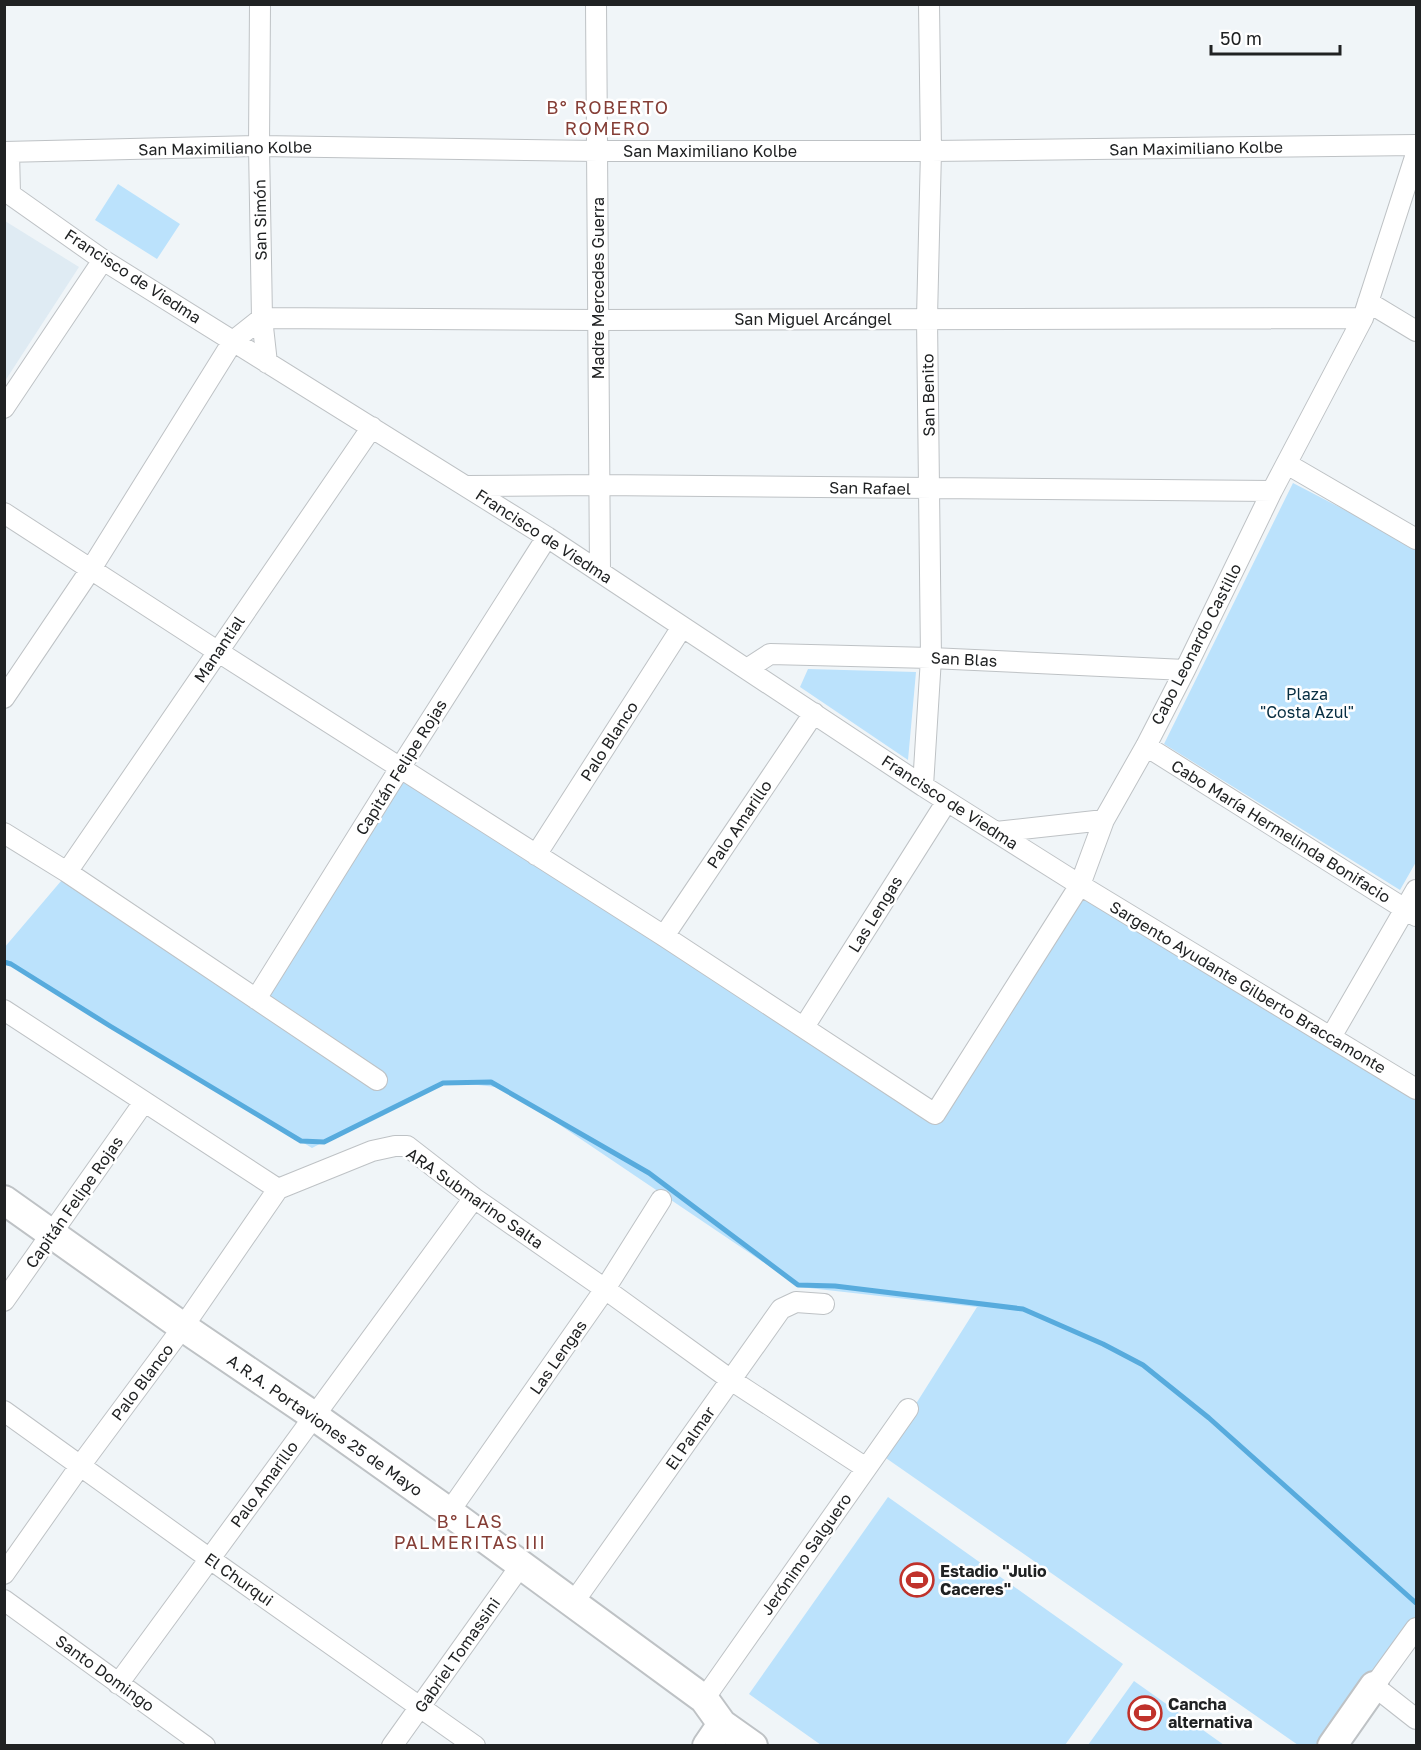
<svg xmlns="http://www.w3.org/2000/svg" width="1421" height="1750" font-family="'Golos Text',sans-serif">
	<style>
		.built { fill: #dfebf3 }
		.green { fill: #bbe2fc }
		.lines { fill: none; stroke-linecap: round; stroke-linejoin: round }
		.stream { stroke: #57abdd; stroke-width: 5 }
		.street-casing { stroke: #bec2c5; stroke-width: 22 }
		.secondary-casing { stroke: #bec2c5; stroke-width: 32 }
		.street { stroke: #fff; stroke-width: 20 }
		.secondary { stroke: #fff; stroke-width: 28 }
		.labels { text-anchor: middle; stroke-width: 5; stroke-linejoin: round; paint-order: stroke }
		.street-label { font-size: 16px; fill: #202223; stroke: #fff }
		.park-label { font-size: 16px; fill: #072e42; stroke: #fff }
		.poi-label { font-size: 16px; font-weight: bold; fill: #202223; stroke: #fff; text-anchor: start }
		.neighbourhood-label { font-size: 18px; letter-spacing: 1.5px; fill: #853e36; stroke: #fff }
	</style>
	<rect width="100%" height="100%" fill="#f0f5f8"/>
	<path class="built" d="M5 221 79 267 5 381Z"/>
	<path class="green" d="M118 184 180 224 157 259 95 220Z
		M1293 483 1416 547V862L1400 890 1164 744Z
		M808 669 916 672 908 760 800 687Z
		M401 774 935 1116 1081 887 1416 1092V1616L1323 1745H1298L883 1456 977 1307 800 1287 505 1088 442 1081 312 1148 5 960 4 948 67 874 256 1000Z
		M888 1497 1123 1664 1065 1745H821L749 1694Z
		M1134 1681 1224 1745H1088Z"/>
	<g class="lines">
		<path class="stream" d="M4 962 11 964 110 1026 301 1141 324 1142 443 1083 491 1082 649 1173 798 1285 835 1286 1023 1309 1103 1344 1143 1365 1209 1418 1416 1603"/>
		<defs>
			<path id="street" d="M260 4 259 146 262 318 267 363
				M596 4 600 572
				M4 152 259 146 597 151H931L1416 145
				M9 152 10 194
				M4 190 103 260 547 537 923 786 1080 885 1416 1089
				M1368 302 1416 331
				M4 408 103 260
				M1287 464 1416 539
				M468 486 599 485 1272 491
				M4 513 217 651 664 936 935 1114 1080 885 1104 820 1146 746 1185 670 1272 491 1363 318 1416 154
				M747 669 770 654 931 658 1185 670
				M4 698 91 569 233 341 262 318 598 320 1363 318
				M1146 746 1416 916
				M923 786 931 658 927 318 931 151 929 4
				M996 832 1104 820
				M4 833 67 872 377 1080
				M536 855 682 627
				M67 872 372 427
				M664 936 814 713
				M256 999 400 768 547 537
				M4 1010 278 1189 372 1151 395 1146H407L474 1198 605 1289 731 1380 866 1468
				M804 1027 947 801
				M1331 1037 1416 890
				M4 1301 144 1102
				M4 1411 210 1559 475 1746
				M449 1512 605 1289 661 1200
				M4 1574 80 1466 183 1327 278 1189
				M4 1600 205 1746
				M573 1603 781 1309 796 1302 824 1304
				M1416 1628 1374 1686 1416 1719
				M118 1684 474 1198
				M704 1699 908 1409
				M392 1746 521 1565"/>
			<path id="secondary" d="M4 1200 183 1327 314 1416 449 1512 704 1699 722 1724 753 1746
				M707 1746 722 1724
				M1332 1746 1374 1686"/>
		</defs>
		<use href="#street" class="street-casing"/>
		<use href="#secondary" class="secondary-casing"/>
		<use href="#street" class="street"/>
		<use href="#secondary" class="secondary"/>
	</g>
	<defs>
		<symbol id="stadium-ring" viewBox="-11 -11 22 22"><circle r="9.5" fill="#fff" stroke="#c0322b" stroke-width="1.5"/><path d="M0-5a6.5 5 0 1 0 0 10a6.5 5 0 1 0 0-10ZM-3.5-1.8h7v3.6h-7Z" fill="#c0322b"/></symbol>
	</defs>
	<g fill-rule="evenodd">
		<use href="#stadium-ring" x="898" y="1561" width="38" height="38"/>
		<use href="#stadium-ring" x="1126" y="1694" width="38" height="38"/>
	</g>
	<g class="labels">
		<g class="street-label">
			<text transform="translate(225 148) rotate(-1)" y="6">San Maximiliano Kolbe</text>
			<text transform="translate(1196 148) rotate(-1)" y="6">San Maximiliano Kolbe</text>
			<text x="710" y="157">San Maximiliano Kolbe</text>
			<text transform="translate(260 220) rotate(-91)" y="6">San Simón</text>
			<text transform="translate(133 276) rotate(33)" y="6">Francisco de Viedma</text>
			<text transform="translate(598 288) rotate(-90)" y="6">Madre Mercedes Guerra</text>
			<text x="813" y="325">San Miguel Arcángel</text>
			<text transform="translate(928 395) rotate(-91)" y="6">San Benito</text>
			<text transform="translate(870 488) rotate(1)" y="6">San Rafael</text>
			<text transform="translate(544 536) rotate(33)" y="6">Francisco de Viedma</text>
			<text transform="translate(1196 644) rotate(-63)" y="6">Cabo Leonardo Castillo</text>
			<text transform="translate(219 649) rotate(-56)" y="6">Manantial</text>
			<text transform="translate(964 659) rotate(3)" y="6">San Blas</text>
			<text transform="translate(609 741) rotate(-57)" y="6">Palo Blanco</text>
			<text transform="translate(401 767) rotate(-58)" y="6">Capitán Felipe Rojas</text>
			<text transform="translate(950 802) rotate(33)" y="6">Francisco de Viedma</text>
			<text transform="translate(739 824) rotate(-56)" y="6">Palo Amarillo</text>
			<text transform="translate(1281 831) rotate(32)" y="6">Cabo María Hermelinda Bonifacio</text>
			<text transform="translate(875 914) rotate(-58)" y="6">Las Lengas</text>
			<text transform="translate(1248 987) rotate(31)" y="6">Sargento Ayudante Gilberto Braccamonte</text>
			<text transform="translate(475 1198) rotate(35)" y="6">ARA Submarino Salta</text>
			<text transform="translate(74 1202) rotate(-55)" y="6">Capitán Felipe Rojas</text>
			<text transform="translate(558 1357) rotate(-55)" y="6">Las Lengas</text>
			<text transform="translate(142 1382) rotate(-53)" y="6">Palo Blanco</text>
			<text transform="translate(325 1425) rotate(35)" y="6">A.R.A. Portaviones 25 de Mayo</text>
			<text transform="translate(690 1438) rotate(-55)" y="6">El Palmar</text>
			<text transform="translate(264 1484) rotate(-54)" y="6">Palo Amarillo</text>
			<text transform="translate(806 1554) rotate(-55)" y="6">Jerónimo Salguero</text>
			<text transform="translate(239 1579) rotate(35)" y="6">El Churqui</text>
			<text transform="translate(457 1655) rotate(-55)" y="6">Gabriel Tomassini</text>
			<text transform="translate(105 1673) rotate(36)" y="6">Santo Domingo</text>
		</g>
		<g class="park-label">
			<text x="1307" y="700">Plaza<tspan x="1307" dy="18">"Costa Azul"</tspan></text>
		</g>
		<g class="poi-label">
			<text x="940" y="1577">Estadio "Julio<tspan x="940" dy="18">Caceres"</tspan></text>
			<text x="1168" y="1710">Cancha<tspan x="1168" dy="18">alternativa</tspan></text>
		</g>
		<g class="neighbourhood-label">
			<text x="608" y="114">B° ROBERTO<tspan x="608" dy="21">ROMERO</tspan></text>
			<text x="470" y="1528">B° LAS<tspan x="470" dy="21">PALMERITAS III</tspan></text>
		</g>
	</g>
	<rect width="1421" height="1750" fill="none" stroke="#202223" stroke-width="12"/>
	<path d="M1211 45v9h129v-9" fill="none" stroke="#202223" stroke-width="3"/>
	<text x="1220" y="45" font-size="18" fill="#202223" stroke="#ffffff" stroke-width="4.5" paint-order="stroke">50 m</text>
</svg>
